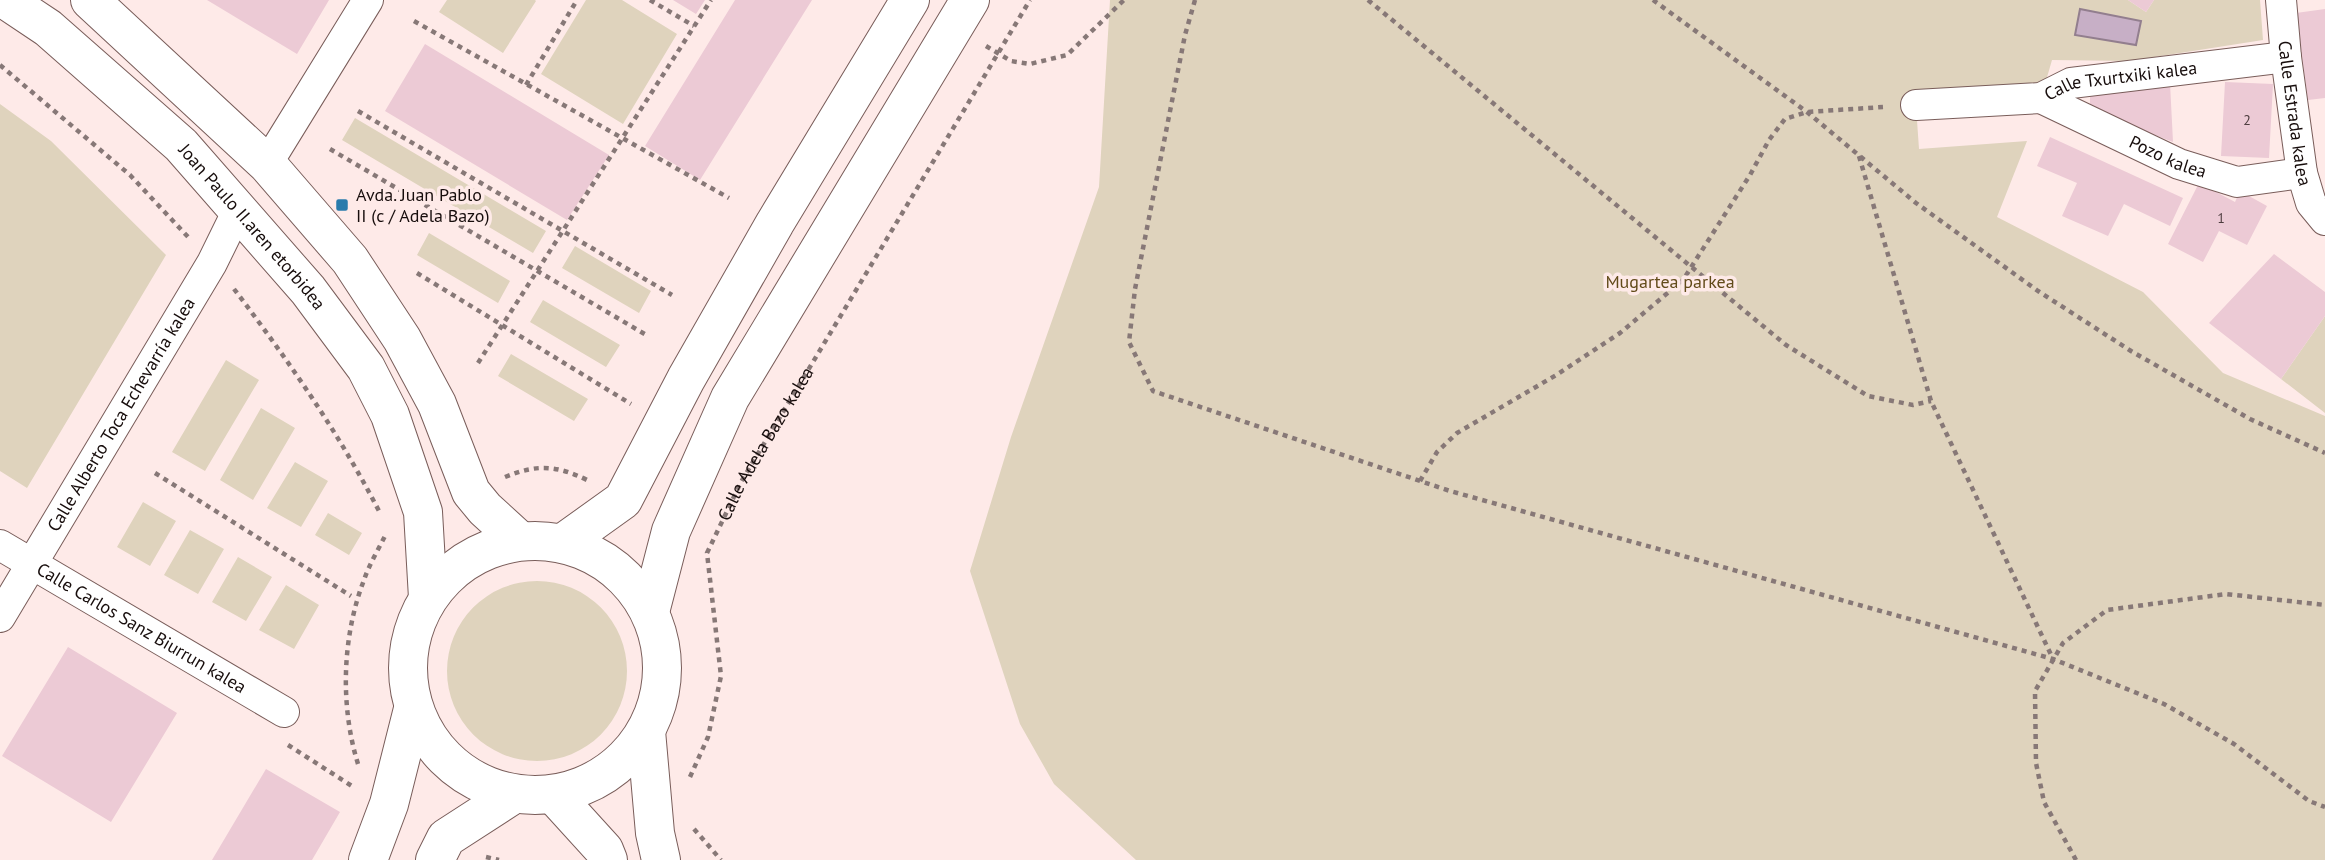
<svg xmlns="http://www.w3.org/2000/svg" width="2325" height="860" font-family="'PT Sans',sans-serif">
	<style>
		.green { fill: #dfd3bd }
		.water { fill: #c7afc6; stroke: #927e8e; stroke-width: 2 }
		.building { fill: #eccad5 }
		.lines { fill: none; stroke-linecap: round; stroke-linejoin: round }
		.street-casing { stroke: #795d5a; stroke-width: 32 }
		.secondary-casing { stroke: #795d5a; stroke-width: 40 }
		.path { stroke: #877877; stroke-width: 4.5; stroke-dasharray: 5 5; stroke-linecap: butt }
		.street { stroke: #fff; stroke-width: 30 }
		.secondary { stroke: #fff; stroke-width: 38 }
		.poi-dot { fill: #297bac; stroke: #feeae8; stroke-width: 2.5 }
		.labels { text-anchor: middle; stroke-width: 7; stroke-linejoin: round; paint-order: stroke }
		.number-label { font-size: 14px; fill: #4c3c3e }
		.street-label { font-size: 18px; fill: #170d0c; stroke: #feeae8 }
		.poi-label { font-size: 18px; fill: #170d0c; stroke: #feeae8; text-anchor: start }
		.park-label { font-size: 18px; fill: #624b1a; stroke: #feeae8 }
	</style>
	<rect width="100%" height="100%" fill="#feeae8"/>
	<path class="green" d="M447 0H535L536 1 503 53 439 12Z
		M586 0H622L677 34 623 124 541 74Z
		M1110 0H2128L2146 12 2154 0H2260L2263 40 2129 61 2052 60 2041 98 1916 106 1919 149 2027 141 1997 217 2143 292 2223 373 2325 416V860H1136L1054 784 1020 724 970 571 1011 437 1099 187Z
		M0 104 51 141 166 255 27 488 0 471Z
		M355 118 546 231 533 253 342 140Z
		M429 233 510 281 498 303 417 255Z
		M575 246 651 291 639 313 562 268Z
		M543 300 620 345 606 367 530 322Z
		M2325 316V413L2281 379Z
		M511 354 588 399 574 421 498 376Z
		M226 360 259 380 205 471 172 452Z
		M261 408 295 428 253 500 220 480Z
		M295 462 328 481 301 527 267 508Z
		M143 502 176 521 150 566 117 547Z
		M328 513 362 533 349 555 315 535Z
		M190 530 224 549 198 594 164 575Z
		M238 557 272 577 246 621 212 602Z
		M447 671a90 90 0 1 1 180 0a90 90 0 1 1-180 0Z
		M286 585 319 605 294 649 259 630Z"/>
	<path class="water" d="M2080 9 2141 21 2136 45 2075 35Z"/>
	<path class="building" d="M207 0H329L297 54Z
		M673 0H705L696 14Z
		M735 0H812L700 180 645 146Z
		M2128 0H2154L2146 12Z
		M2325 9V98L2308 100 2296 13Z
		M425 44 609 155 567 220 385 111Z
		M2225 82 2273 84 2269 158 2221 156Z
		M2170 83 2173 142 2090 110V90Z
		M2050 137 2183 198 2170 226 2124 204 2108 236 2062 216 2077 183 2037 166Z
		M2199 183 2235 202 2240 191 2267 206 2247 245 2219 231 2203 262 2168 244Z
		M2274 254 2325 292V316L2281 379 2209 323Z
		M68 647 177 713 111 822 2 756Z
		M266 769 340 812 312 860H212Z"/>
	<g class="lines">
		<defs>
			<g id="street">
				<path id="s2" d="M2281 0 2286 57 2302 173 2311 203 2325 220"/>
				<path id="s3" d="M2041 98 2179 164 2237 182 2302 173"/>
				<path id="s4" d="M1916 105 2041 98 2071 83 2286 57"/>
				<path d="M267 164 368 0"/>
				<path id="s5" d="M0 545 284 712"/>
				<path id="s6" d="M0 617 212 263 238 210"/>
			</g>
			<g id="secondary">
				<path id="s7" d="M6 0 48 28 181 145 308 290 366 368 390 415 423 512 428 598"/>
				<path d="M90 0 267 164 350 260 402 339 437 404 471 492 485 509 520 541"/>
				<circle cx="535" cy="668" r="127"/>
				<path d="M563 543 623 500 686 379 775 223 910 0"/>
				<path d="M650 612 671 531 730 398 970 0"/>
				<path d="M646 731 655 833 661 860"/>
				<path d="M554 795 604 850 608 860"/>
				<path d="M368 860 389 804 413 709"/>
				<path d="M435 860 446 838 514 794"/>
			</g>
		</defs>
		<use href="#street" class="street-casing"/>
		<use href="#secondary" class="secondary-casing"/>
		<g class="path">
			<path d="M650 0 694 26"/>
			<path d="M1195 0 1185 35 1135 289 1129 342 1153 391 1450 491 2053 659 2164 704 2234 744 2309 801 2325 807"/>
			<path d="M1368 0 1786 345 1868 396 1913 405 1931 401"/>
			<path d="M1653 0 1807 112 1916 203 2038 291 2131 351 2250 419 2325 453"/>
			<path d="M414 21 729 198"/>
			<path d="M986 46 1011 61 1030 64 1067 55 1124 0"/>
			<path d="M0 65 130 175 189 238"/>
			<path d="M526 85 577 0"/>
			<path d="M358 111 672 295"/>
			<path d="M330 149 648 336"/>
			<path d="M1859 156 1931 401 2053 659"/>
			<path d="M417 273 631 404"/>
			<path d="M234 289C288 360 339 433 380 513"/>
			<path d="M478 363 711 0"/>
			<path d="M155 473 351 596"/>
			<path d="M505 477C537 464 556 465 587 480"/>
			<path d="M1420 481 1437 452 1457 433 1558 374 1620 333 1683 280 1750 175 1769 140 1785 119 1807 112 1883 107"/>
			<path d="M288 745 355 788"/>
			<path d="M358 764C340 706 342 637 364 580 369 565 378 550 385 536"/>
			<path id="s1" d="M690 777 708 737 721 676 707 553 741 482 1030 0"/>
			<path d="M694 829 721 860"/>
			<path d="M486 857 499 860"/>
			<path d="M2076 860 2044 802 2036 763 2035 691 2063 643 2107 610 2226 594 2325 605"/>
		</g>
		<use href="#street" class="street"/>
		<use href="#secondary" class="secondary"/>
	</g>
	<rect class="poi-dot" x="335" y="198" width="14" height="14" rx="3.5"/>
	<g class="labels">
		<g class="number-label">
			<text x="2247" y="125">2</text>
			<text x="2221" y="223">1</text>
		</g>
		<g class="street-label">
			<text dy="6" stroke="none"><textPath href="#s4" startOffset="208">Calle Txurtxiki kalea</textPath></text>
			<text dy="6" stroke="none"><textPath href="#s2" startOffset="114">Calle Estrada kalea</textPath></text>
			<text dy="6" stroke="none"><textPath href="#s3" startOffset="140">Pozo kalea</textPath></text>
			<text dy="6" stroke="none"><textPath href="#s7" startOffset="336">Joan Paulo II.aren etorbidea</textPath></text>
			<text dy="6" stroke="none"><textPath href="#s6" startOffset="236">Calle Alberto Toca Echevarría kalea</textPath></text>
			<text dy="6" stroke="none"><textPath href="#s1" startOffset="354">Calle Adela Bazo kalea</textPath></text>
			<text dy="6" stroke="none"><textPath href="#s5" startOffset="164">Calle Carlos Sanz Biurrun kalea</textPath></text>
		</g>
		<g class="poi-label">
			<text x="356" y="201">Avda. Juan Pablo<tspan x="356" dy="21">II (c / Adela Bazo)</tspan></text>
		</g>
		<g class="park-label">
			<text x="1670" y="288">Mugartea parkea</text>
		</g>
	</g>
</svg>
